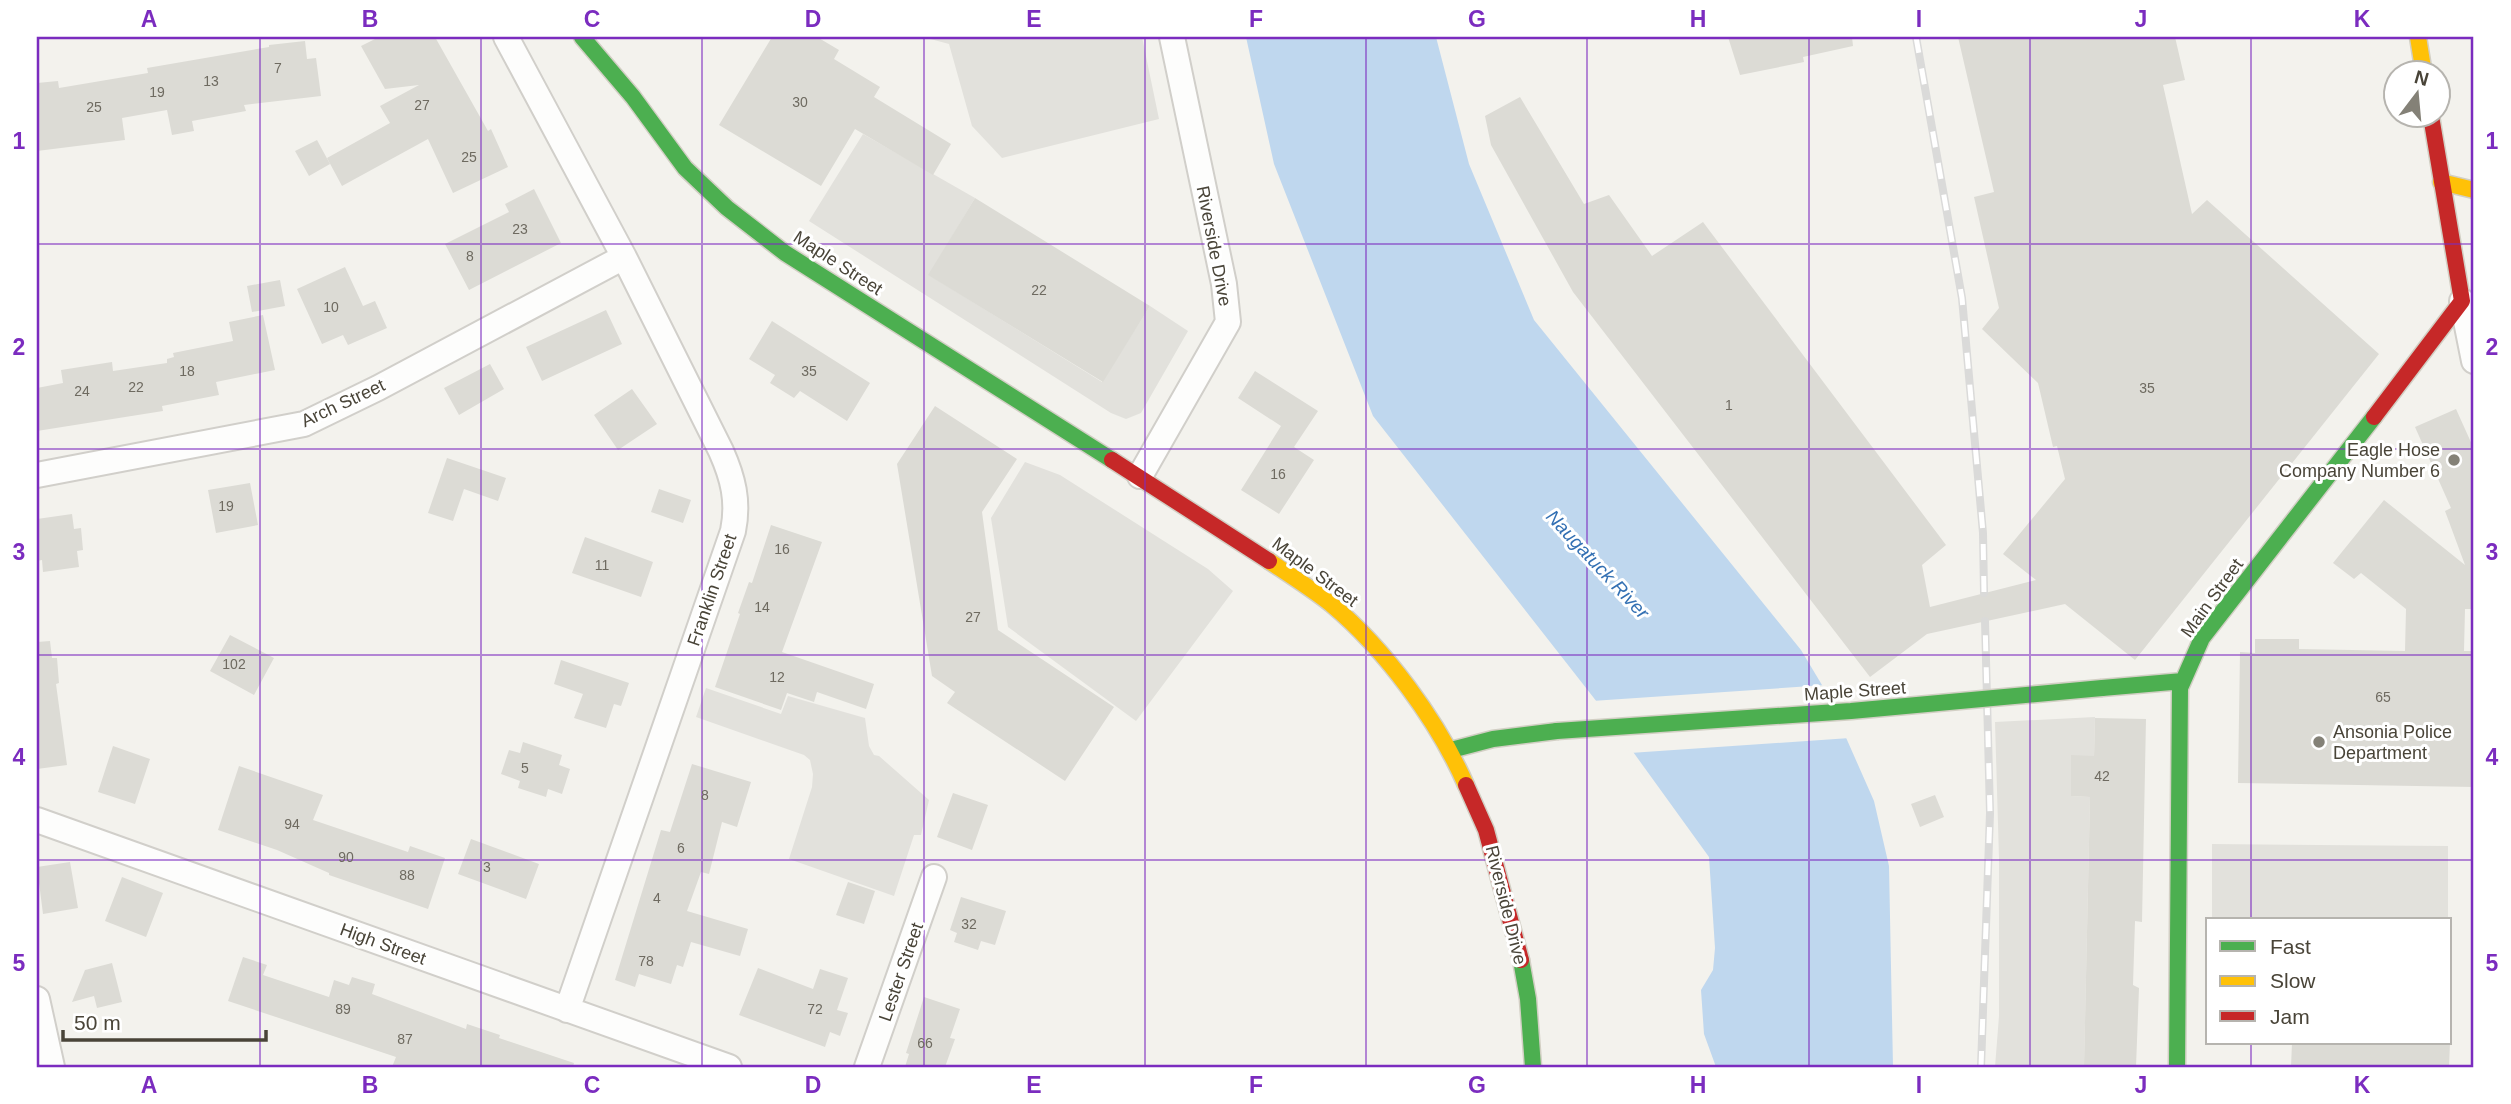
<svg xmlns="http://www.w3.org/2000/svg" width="2511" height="1104" font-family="Arial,sans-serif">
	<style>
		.parking { fill: #e2e1dc }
		.water { fill: #bfd7ee }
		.pier { fill: #f3f2ed }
		.building { fill: #dcdbd5 }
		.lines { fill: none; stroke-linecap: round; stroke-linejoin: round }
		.street-casing { stroke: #d1cfca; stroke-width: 28 }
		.fast-casing { stroke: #d2cfc4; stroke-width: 19 }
		.slow-casing { stroke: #d2cfc4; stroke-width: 19 }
		.jam-casing { stroke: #d2cfc4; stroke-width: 19 }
		.street { stroke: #fdfdfc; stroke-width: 24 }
		.fast { stroke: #4caf50; stroke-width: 16 }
		.slow { stroke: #ffc107; stroke-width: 16 }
		.jam { stroke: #c62828; stroke-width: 16 }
		.rail-casing { stroke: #dadad9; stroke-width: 8 }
		.rail { stroke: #fff; stroke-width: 5; stroke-dasharray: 16; stroke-linecap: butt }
		.fast-bridge-casing { stroke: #d2cfc4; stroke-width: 19; stroke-linecap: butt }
		.fast-bridge { stroke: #4caf50; stroke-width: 16 }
		.grid { fill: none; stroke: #7b2cbf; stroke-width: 2; stroke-opacity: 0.55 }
		.poi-dot { fill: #848177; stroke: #fff; stroke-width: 2.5 }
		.labels { text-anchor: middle; stroke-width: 6; stroke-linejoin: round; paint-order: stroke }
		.number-label { font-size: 14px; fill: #6e6a60 }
		.street-label { font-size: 18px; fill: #494438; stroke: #fff }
		.poi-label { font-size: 18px; fill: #494438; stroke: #fff; text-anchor: end }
		.water-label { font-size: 19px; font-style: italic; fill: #3370b3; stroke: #fff }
		.neatline { fill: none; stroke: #7b2cbf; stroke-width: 2.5 }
		.grid-label { font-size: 23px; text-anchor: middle; font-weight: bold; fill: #7b2cbf }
	</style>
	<rect width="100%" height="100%" fill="#f3f2ed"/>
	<path class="parking" d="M923 37H1142L1159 119 1002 158 972 126 949 44Z
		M863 134 975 198 929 275 1102 382 1150 306 1188 331 1141 413 1126 419 1111 413 809 221Z
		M1025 462 1060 475 1208 569 1233 591 1136 721 1008 627 991 518Z
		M706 688 781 714 788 696 865 718 869 746 874 755 879 756 929 800 921 835H914L894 896 789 859 812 787 813 774 810 760 804 755 696 717Z
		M2095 717 2094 756H2071V796L2090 797 2084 1067H1995L1999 1016V858L1995 722Z
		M2212 844 2448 846V920H2212Z"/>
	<path class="water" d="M1246 37H1436L1469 164 1534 320 1801 650 1825 690 1874 801 1889 866 1893 1067H1716L1704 1034 1701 990 1713 970 1715 948 1709 857 1597 702 1373 416 1274 164Z"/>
	<path class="pier" d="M1826 685 1850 738 1630 753 1592 701Z"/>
	<path class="building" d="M379 37H435L488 131 491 129 508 167 453 193 428 139 342 186 327 158 390 123 380 106 419 85 385 89 361 46Z
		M772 37H817L839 50 834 59 880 87 874 97 951 144 933 175 855 129 821 186 719 125Z
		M1728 37H1852L1853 46 1803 57 1804 62 1740 75Z
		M1958 37H2175L2185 80 2163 85 2192 214 2207 200 2379 354 2135 660 2065 604 1927 634 1870 677 1573 292 1491 145 1485 116 1520 97 1584 204 1609 195 1652 256 1703 222 1946 545 1922 565 1930 607 2036 580 2003 554 2065 479 2057 446 2053 447 2038 383 1982 329 1999 308 1974 197 1994 192Z
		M305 41 307 59 316 58 321 96 244 105 246 111 192 121 194 131 172 135 167 110 122 118 125 140 37 151V83L58 81 59 88 148 73 147 68 269 47V45Z
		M317 140 330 164 309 176 295 151Z
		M534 189 561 243 469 290 445 244 509 212 505 204Z
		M975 198 1150 306 1103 382 928 275Z
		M345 267 363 306 375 301 387 328 348 345 343 335 322 344 297 289Z
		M280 280 285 306 252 312 247 286Z
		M606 310 622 344 542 381 526 347Z
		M263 315 275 370 216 382 219 395 162 406 163 411 37 431V388L63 383 61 370 112 362 113 371 167 363V359L174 357 173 353 233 341 229 322Z
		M772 321 870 383 847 421 800 391 794 398 770 383 775 375 749 359Z
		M490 364 504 389 459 415 444 388Z
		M1255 371 1318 411 1294 447 1314 460 1279 514 1241 490 1281 426 1238 398Z
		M632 389 657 424 618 450 594 415Z
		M935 406 1017 459 982 512 998 630 1114 707 1065 781 947 703 955 692 932 676 897 464Z
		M2456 409 2474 449V609H2465L2464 651H2474V787L2238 783 2240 652 2255 653V639H2299V649L2405 651 2406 609 2361 573 2354 579 2333 563 2384 500 2465 565 2445 511 2451 508 2415 427Z
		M447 458 506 478 498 501 464 489 453 521 428 513Z
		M250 483 258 525 216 533 208 490Z
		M659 489 691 500 683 523 651 512Z
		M72 514 74 529 81 528 83 550 77 551 79 567 43 572 42 560 37 561V519Z
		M771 525 822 542 782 652 874 684 866 709 817 692 814 702 787 693 781 710 715 687 740 614 738 613 749 582 752 583Z
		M585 537 653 562 641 597 572 573Z
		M230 635 274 658 254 695 210 671Z
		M50 641 52 658H57L59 683 56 684 67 765 37 769V642Z
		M561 660 629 683 621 706 614 704 606 728 574 718 583 694 554 684Z
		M2095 718 2146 719 2142 922 2135 921 2133 985 2139 988 2136 1067 2084 1066 2090 797 2071 796V755L2094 756Z
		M523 742 562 755 559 765 570 769 562 794 548 789 546 797 518 788 520 781 501 774 509 750 520 753Z
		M113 746 150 759 135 804 98 792Z
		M692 764 751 782 737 827 722 822 709 874 701 872 687 911 748 929 740 956 691 942 683 967 677 965 671 984 639 974 635 987 615 980 661 830 670 832Z
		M239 766 323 795 313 820 408 852 410 846 445 858 428 909 329 875V873L277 850 218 830Z
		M953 793 988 805 972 850 937 837Z
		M1935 795 1944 817 1920 827 1911 804Z
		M471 839 539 864 526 899 458 874Z
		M70 862 78 908 43 914 37 867Z
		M122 877 163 893 146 937 105 921Z
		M848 882 875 891 864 924 836 915Z
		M961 897 1006 911 995 945 981 941 978 950 954 942 957 933 950 930Z
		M243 957 267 965 263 975 329 997 334 980 349 985 352 977 375 984 372 994 466 1029 467 1024 500 1035 499 1038 574 1063 573 1067H392L396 1057 228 1001Z
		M112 963 122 1002 97 1008 94 996 72 1002 85 970Z
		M758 968 813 989 820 969 848 978 837 1010 848 1013 840 1036 830 1032 825 1047 739 1015Z
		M924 997 960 1009 950 1038 955 1039 945 1067H905L909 1054 906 1053Z
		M2292 1043H2450L2449 1067H2291Z"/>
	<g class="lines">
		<defs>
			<path id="street" d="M506 37 624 257 721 451C733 478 739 501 733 531L567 1010
				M2462 301 2474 361
				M37 475 304 424 378 388 624 257
				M1140 476 1228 322 1224 284 1172 37
				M37 820 729 1067
				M37 999 52 1067
				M867 1067 934 877"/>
			<path id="fast" d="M582 37 633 97 685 168 727 208 785 253 1112 460
				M2102 688 2183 681
				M1451 750 1493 739 1557 731
				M1521 960 1528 999 1533 1067
				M2177 1067 2180 688 2202 638 2374 417"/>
			<path id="slow" d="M2418 37 2424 74
				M2441 182 2474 190
				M1269 561C1290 575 1312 589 1331 604 1385 649 1438 721 1466 785"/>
			<path id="jam" d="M2374 417 2462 301 2431 116
				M1112 460 1269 561
				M1466 785 1486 830 1521 960"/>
		</defs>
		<use href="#street" class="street-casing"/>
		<use href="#fast" class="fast-casing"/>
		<use href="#slow" class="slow-casing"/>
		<use href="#jam" class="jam-casing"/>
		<use href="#street" class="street"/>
		<use href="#fast" class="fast"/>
		<use href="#slow" class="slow"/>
		<use href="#jam" class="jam"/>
		<defs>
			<path id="rail" d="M1916 37 1962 298 1983 533 1984 593
				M1981 1067 1990 813 1985 621"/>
		</defs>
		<use href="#rail" class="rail-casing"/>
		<use href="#rail" class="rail"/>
		<defs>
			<path id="fast-bridge" d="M1557 731 1851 711 2102 688"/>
		</defs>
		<use href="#fast-bridge" class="fast-bridge-casing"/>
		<use href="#fast-bridge" class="fast-bridge"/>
	</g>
	<path class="grid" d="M260 37V1067M481 37V1067M702 37V1067M924 37V1067M1145 37V1067M1366 37V1067M1587 37V1067M1809 37V1067M2030 37V1067M2251 37V920M37 244H2474M37 449H2474M37 655H2474M37 860H2474M2251 1043V1067"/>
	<g class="poi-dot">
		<circle cx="2454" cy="460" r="7"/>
		<circle cx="2319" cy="742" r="7"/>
	</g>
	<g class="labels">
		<g class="number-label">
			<text x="278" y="73">7</text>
			<text x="211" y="86">13</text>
			<text x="157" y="97">19</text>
			<text x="800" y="107">30</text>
			<text x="422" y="110">27</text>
			<text x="94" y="112">25</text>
			<text x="469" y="162">25</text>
			<text x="520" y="234">23</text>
			<text x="470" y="261">8</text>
			<text x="1039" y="295">22</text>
			<text x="331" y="312">10</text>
			<text x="187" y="376">18</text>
			<text x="809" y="376">35</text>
			<text x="136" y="392">22</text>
			<text x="2147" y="393">35</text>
			<text x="82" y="396">24</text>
			<text x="1729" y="410">1</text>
			<text x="1278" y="479">16</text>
			<text x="226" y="511">19</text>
			<text x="782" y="554">16</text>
			<text x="602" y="570">11</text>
			<text x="762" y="612">14</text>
			<text x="973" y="622">27</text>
			<text x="234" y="669">102</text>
			<text x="777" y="682">12</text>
			<text x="2383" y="702">65</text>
			<text x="525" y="773">5</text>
			<text x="2102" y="781">42</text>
			<text x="705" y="800">8</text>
			<text x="292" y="829">94</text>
			<text x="681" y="853">6</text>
			<text x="346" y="862">90</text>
			<text x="487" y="872">3</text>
			<text x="407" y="880">88</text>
			<text x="657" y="903">4</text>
			<text x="969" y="929">32</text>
			<text x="646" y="966">78</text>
			<text x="343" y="1014">89</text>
			<text x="815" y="1014">72</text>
			<text x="405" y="1044">87</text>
			<text x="925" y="1048">66</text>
		</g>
		<g class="street-label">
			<text transform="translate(1214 246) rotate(79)" y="6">Riverside Drive</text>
			<text transform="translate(838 263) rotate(33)" y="6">Maple Street</text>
			<text transform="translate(343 403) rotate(-25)" y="6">Arch Street</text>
			<text transform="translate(1315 572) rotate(37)" y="6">Maple Street</text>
			<text transform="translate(712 590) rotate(-71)" y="6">Franklin Street</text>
			<text transform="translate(2212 598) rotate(-54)" y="6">Main Street</text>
			<text transform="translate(1855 691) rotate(-4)" y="6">Maple Street</text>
			<text transform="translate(1506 905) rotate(76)" y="6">Riverside Drive</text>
			<text transform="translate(383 944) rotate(20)" y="6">High Street</text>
			<text transform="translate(901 972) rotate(-71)" y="6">Lester Street</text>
		</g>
		<g class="poi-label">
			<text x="2440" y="456">Eagle Hose<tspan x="2440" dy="21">Company Number 6</tspan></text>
			<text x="2333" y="738" text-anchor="start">Ansonia Police<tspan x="2333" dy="21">Department</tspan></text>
		</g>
		<g class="water-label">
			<text transform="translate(1598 564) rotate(47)" y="7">Naugatuck River</text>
		</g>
	</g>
	<rect width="2511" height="1104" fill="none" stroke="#ffffff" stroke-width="77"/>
	<rect x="2206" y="918" width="245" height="126" fill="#ffffff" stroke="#b6b4af" stroke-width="2"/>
	<rect x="2220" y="941" width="35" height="10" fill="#4caf50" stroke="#b6b4af" stroke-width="2"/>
	<text x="2270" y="954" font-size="21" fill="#494438">Fast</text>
	<rect x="2220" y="976" width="35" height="10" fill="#ffc107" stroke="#b6b4af" stroke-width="2"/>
	<text x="2270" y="988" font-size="21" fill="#494438">Slow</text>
	<rect x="2220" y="1011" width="35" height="10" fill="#c62828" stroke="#b6b4af" stroke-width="2"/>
	<text x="2270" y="1024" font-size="21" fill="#494438">Jam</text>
	<g transform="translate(2417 94) rotate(16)"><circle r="33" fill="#ffffff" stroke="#b6b4af" stroke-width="2"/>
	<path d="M0-5L12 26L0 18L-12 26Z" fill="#848177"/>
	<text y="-10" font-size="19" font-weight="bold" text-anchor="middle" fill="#494438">N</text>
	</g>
	<path d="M63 1030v10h203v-10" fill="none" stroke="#494438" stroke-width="3.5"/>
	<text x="74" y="1030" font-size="21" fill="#494438" stroke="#ffffff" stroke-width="5" paint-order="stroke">50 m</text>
	<rect x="38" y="38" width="2434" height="1028" class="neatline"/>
	<g class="grid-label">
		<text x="149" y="27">A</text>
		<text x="370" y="27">B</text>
		<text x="592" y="27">C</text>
		<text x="813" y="27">D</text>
		<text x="1034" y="27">E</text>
		<text x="1256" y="27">F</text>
		<text x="1477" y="27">G</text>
		<text x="1698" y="27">H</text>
		<text x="1919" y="27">I</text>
		<text x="2141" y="27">J</text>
		<text x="2362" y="27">K</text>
		<text x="19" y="149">1</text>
		<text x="2492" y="149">1</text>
		<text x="19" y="355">2</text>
		<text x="2492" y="355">2</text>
		<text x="19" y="560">3</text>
		<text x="2492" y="560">3</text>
		<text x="19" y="765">4</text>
		<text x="2492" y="765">4</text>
		<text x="19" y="971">5</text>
		<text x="2492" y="971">5</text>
		<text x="149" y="1093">A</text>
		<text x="370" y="1093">B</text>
		<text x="592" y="1093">C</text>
		<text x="813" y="1093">D</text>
		<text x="1034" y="1093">E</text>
		<text x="1256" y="1093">F</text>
		<text x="1477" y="1093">G</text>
		<text x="1698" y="1093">H</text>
		<text x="1919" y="1093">I</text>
		<text x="2141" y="1093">J</text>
		<text x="2362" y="1093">K</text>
	</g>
</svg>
